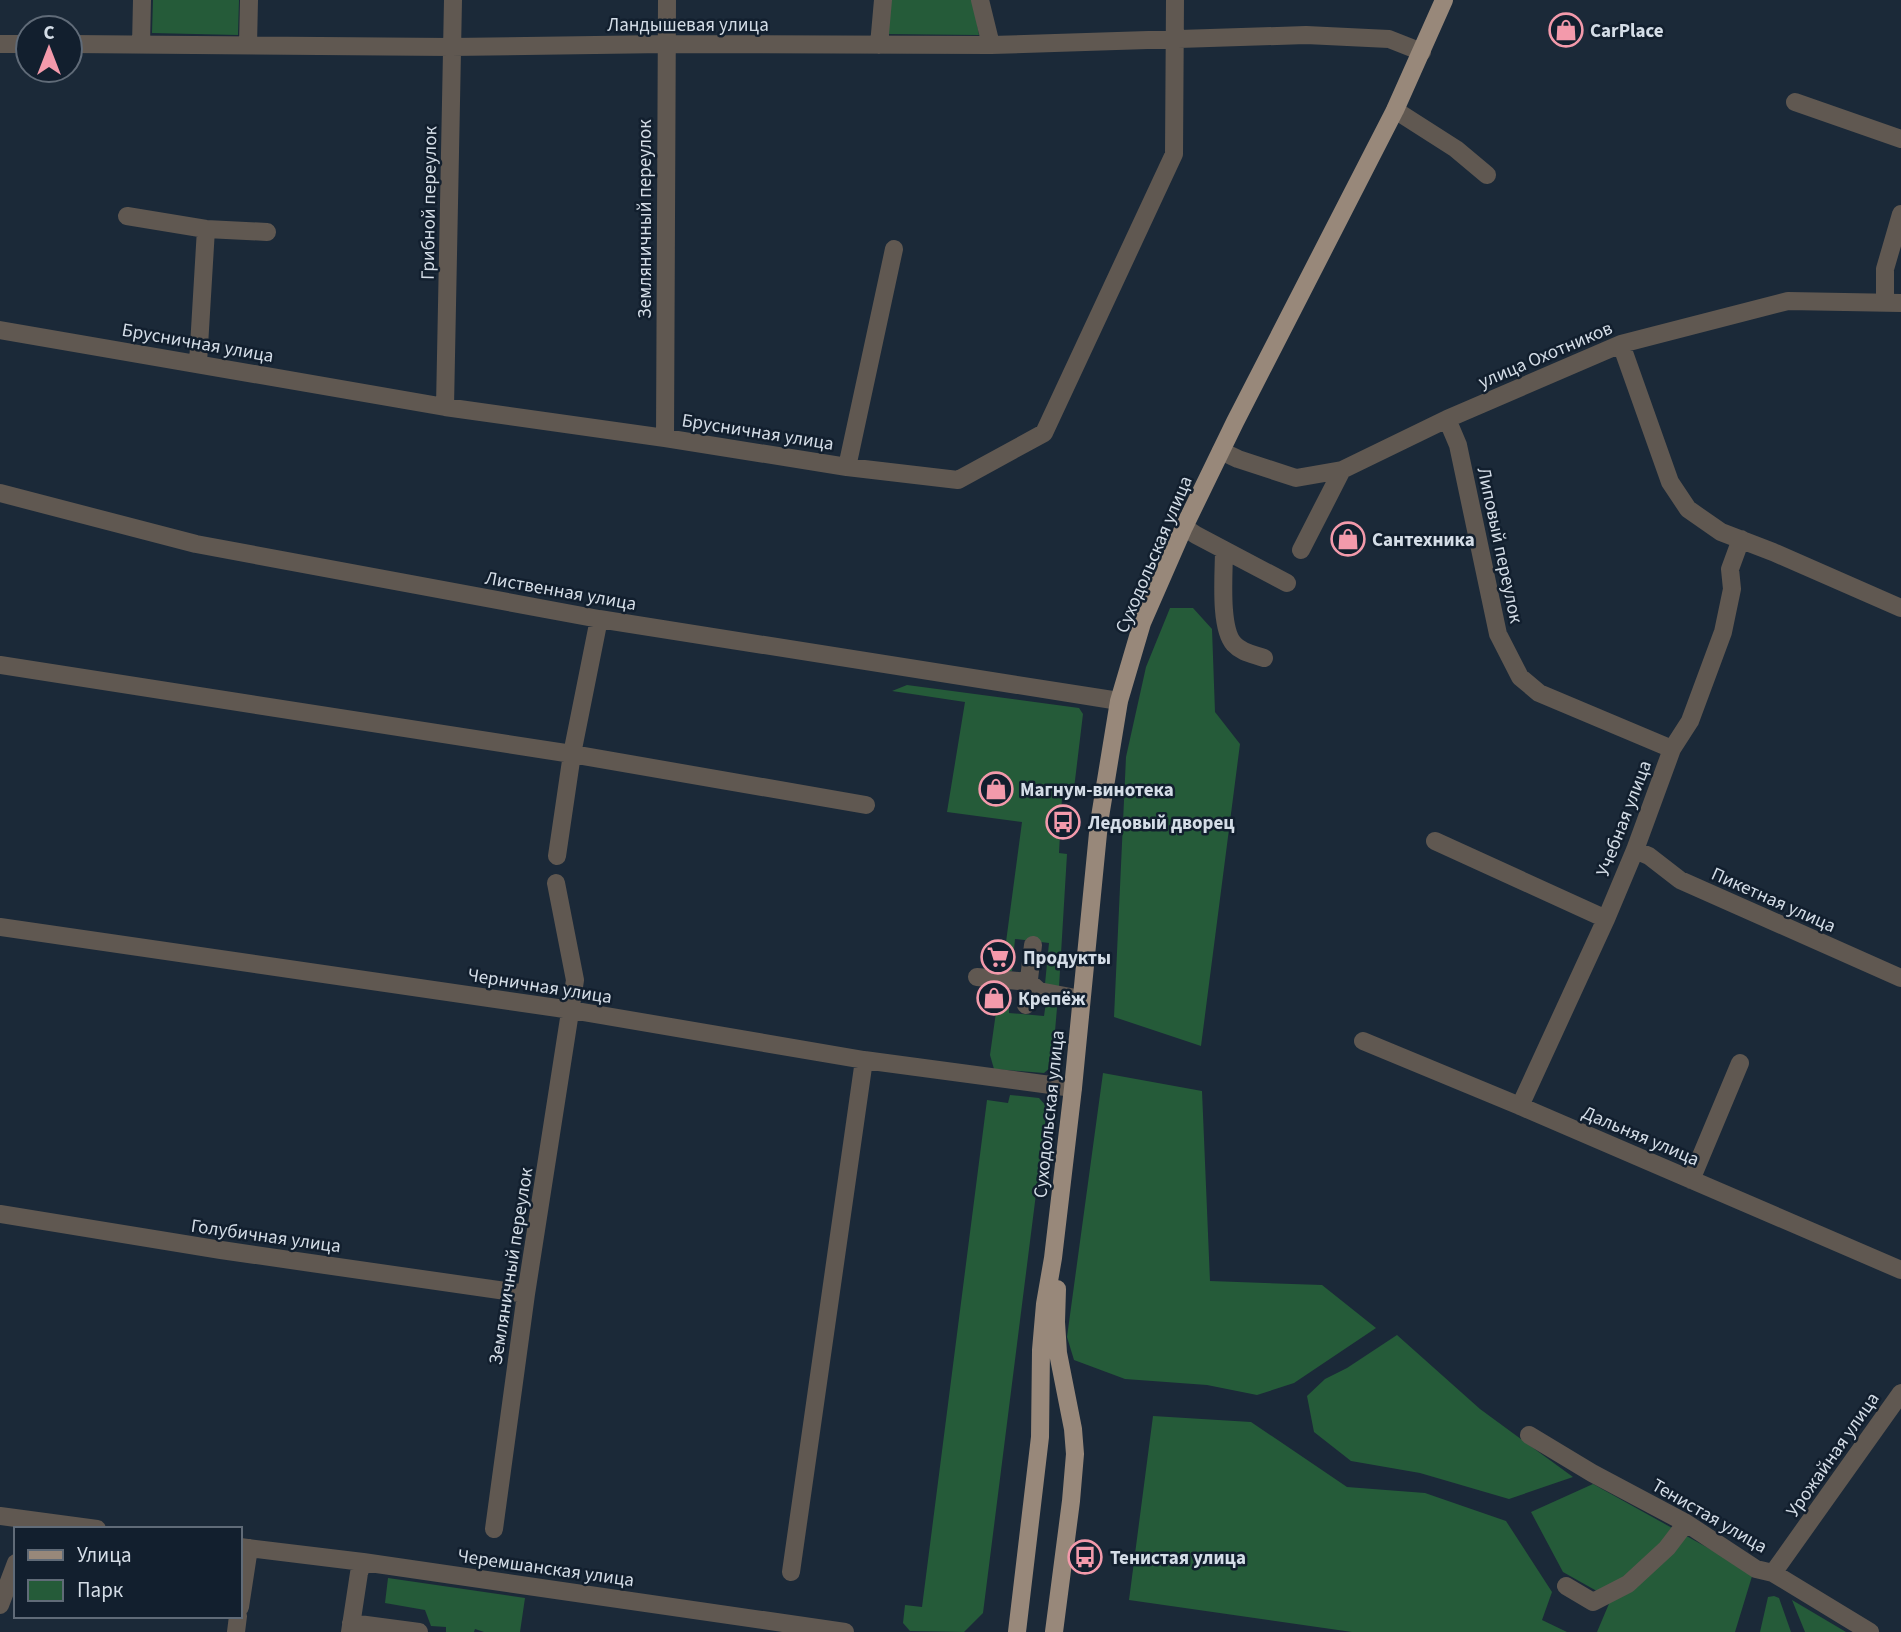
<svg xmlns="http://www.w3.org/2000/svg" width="1901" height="1632" font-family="'Source Sans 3',sans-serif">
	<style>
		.green { fill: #255b39 }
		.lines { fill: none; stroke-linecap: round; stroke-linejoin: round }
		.minor { stroke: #605851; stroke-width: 18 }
		.major { stroke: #98887a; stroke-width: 18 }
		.labels { text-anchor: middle; stroke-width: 5; stroke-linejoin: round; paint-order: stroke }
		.street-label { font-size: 19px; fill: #d4dde7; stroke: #121f2e }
		.poi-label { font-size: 19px; font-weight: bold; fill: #d4dde7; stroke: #121f2e; text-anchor: start }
	</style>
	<rect width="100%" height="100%" fill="#1b2938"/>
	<path class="green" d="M153 0H239L238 35 152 33Z
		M890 0H973L979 35 886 34Z
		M1170 608H1193L1212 629 1215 712 1240 744 1201 1046 1114 1017 1126 757 1146 667Z
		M907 685 1079 708 1083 714 1073 797H1062L1059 853 1067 854 1059 987 1045 984 1049 943 1015 939 1012 971 1002 972 1022 822 947 812 965 702 892 691Z
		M1046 1002 1056 1003 1057 1008 1052 1066 1044 1073 994 1069 990 1055 997 1005 1009 1008V1013L1044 1016Z
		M1103 1073 1202 1091 1210 1281 1322 1285 1376 1328 1294 1383 1257 1395 1207 1385 1125 1379 1074 1360 1067 1337Z
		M1010 1095 1039 1098 1047 1107 983 1613 964 1632 910 1631 903 1623 905 1605 922 1607 987 1100 1008 1103Z
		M1397 1335 1480 1409 1573 1477 1509 1499 1420 1473 1351 1461 1314 1432 1307 1396 1325 1379 1347 1368Z
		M1153 1416 1251 1422 1347 1487 1425 1493 1506 1521 1552 1592 1542 1620 1567 1632H1352L1129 1600Z
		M1593 1484 1753 1573 1735 1632H1597L1611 1599 1563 1572 1531 1512Z
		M388 1578 525 1598 520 1632H484L475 1629 474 1632H446V1627L431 1626 425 1610 385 1603Z
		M1774 1596 1779 1598 1791 1632H1760L1768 1597Z
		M1792 1600 1846 1632H1805Z"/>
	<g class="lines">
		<path class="minor" d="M980 0 991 45
			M0 44H28
			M70 44 451 47 665 44 991 45 1306 35 1389 39 1422 52
			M141 45 142 0
			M248 45 249 0
			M879 45 883 0
			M1795 102 1901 139
			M1395 110 1456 149 1487 175
			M127 216 206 229 267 232
			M1885 302V269L1901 214
			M0 330 445 407 665 438 847 467 958 480 1044 433 1174 154 1175 0
			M1621 344 1670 482 1688 509 1721 532 1773 552 1901 608
			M198 363 206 229
			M445 407 453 0
			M1447 419 1458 445 1498 634 1520 677 1539 693 1672 749
			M665 438 667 0
			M1221 451 1238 459 1296 478 1342 470 1447 419 1621 344 1788 301 1901 303
			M847 467 894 249
			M0 493 196 544 599 619 1119 701
			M1184 527 1196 535 1287 583
			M1224 550C1224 572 1219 628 1234 644 1242 653 1253 654 1264 658
			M1301 550 1342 470
			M0 665 572 754 866 805
			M1435 841 1606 919
			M1635 850 1649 856 1680 880 1901 978
			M557 856 572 754 599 619
			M0 927 571 1010 864 1060 1073 1088
			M977 977 1029 982 1039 991 1081 999
			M1026 1005 1033 945
			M1363 1041 1520 1106 1901 1270
			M1520 1106 1606 919 1635 850 1672 749 1690 721 1723 632 1732 589 1730 569 1741 539
			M1691 1180 1740 1063
			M0 1214 221 1250 526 1294
			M1529 1435 1592 1473 1686 1523 1756 1569 1773 1573 1870 1632
			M0 1516 97 1529
			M494 1529 526 1294 575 980 556 883
			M240 1547 363 1562 845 1632
			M791 1572 864 1060
			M1773 1573 1901 1393
			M1566 1586 1593 1602 1628 1584 1667 1548 1686 1523
			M0 1605 16 1563
			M240 1607 249 1548
			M351 1623 419 1632
			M236 1632 238 1616
			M350 1632 359 1573 363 1562"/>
		<path class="major" d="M1017 1632 1040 1437 1041 1350 1045 1304 1053 1258 1073 1088 1099 823 1119 701 1142 623 1184 527 1235 422 1395 110 1444 0
			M1054 1632 1071 1501 1075 1454 1073 1429 1058 1353 1056 1322 1057 1289"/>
	</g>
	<defs>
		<symbol id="shop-ring" viewBox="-11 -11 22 22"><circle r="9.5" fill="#121f2e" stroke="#f39aab" stroke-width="1.5"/><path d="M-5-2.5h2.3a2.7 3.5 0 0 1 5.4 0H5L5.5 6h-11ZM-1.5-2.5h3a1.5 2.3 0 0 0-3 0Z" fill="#f39aab"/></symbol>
		<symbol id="bus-ring" viewBox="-11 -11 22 22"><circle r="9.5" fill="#121f2e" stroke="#f39aab" stroke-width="1.5"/><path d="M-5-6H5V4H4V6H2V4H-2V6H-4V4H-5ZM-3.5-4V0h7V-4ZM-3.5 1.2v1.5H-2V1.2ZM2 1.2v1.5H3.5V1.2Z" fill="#f39aab"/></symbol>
		<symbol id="supermarket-ring" viewBox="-11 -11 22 22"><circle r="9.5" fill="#121f2e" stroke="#f39aab" stroke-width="1.5"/><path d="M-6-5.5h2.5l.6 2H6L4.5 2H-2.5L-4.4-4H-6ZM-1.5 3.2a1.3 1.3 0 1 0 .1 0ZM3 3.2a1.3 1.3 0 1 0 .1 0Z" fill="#f39aab"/></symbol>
	</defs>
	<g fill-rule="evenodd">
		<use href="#shop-ring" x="1547" y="11" width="38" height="38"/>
		<use href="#shop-ring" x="1329" y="520" width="38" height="38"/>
		<use href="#shop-ring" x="977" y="770" width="38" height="38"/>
		<use href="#bus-ring" x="1044" y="803" width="38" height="38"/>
		<use href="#supermarket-ring" x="979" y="938" width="38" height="38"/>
		<use href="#shop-ring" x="975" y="979" width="38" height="38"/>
		<use href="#bus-ring" x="1066" y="1538" width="38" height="38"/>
	</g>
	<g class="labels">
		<g class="street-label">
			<text x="688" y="31">Ландышевая улица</text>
			<text transform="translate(428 203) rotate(-89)" y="7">Грибной переулок</text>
			<text transform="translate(644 219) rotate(-90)" y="7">Земляничный переулок</text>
			<text transform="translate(198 342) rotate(10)" y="7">Брусничная улица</text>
			<text transform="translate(1545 354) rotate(-23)" y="7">улица Охотников</text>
			<text transform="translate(758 431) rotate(9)" y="7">Брусничная улица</text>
			<text transform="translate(1501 545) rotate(78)" y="7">Липовый переулок</text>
			<text transform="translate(1153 554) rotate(-67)" y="7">Суходольская улица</text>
			<text transform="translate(561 590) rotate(10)" y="7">Лиственная улица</text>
			<text transform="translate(1623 818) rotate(-69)" y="7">Учебная улица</text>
			<text transform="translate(1774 899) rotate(24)" y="7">Пикетная улица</text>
			<text transform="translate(540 985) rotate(9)" y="7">Черничная улица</text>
			<text transform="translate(1048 1114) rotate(-84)" y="7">Суходольская улица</text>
			<text transform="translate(1641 1135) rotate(23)" y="7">Дальняя улица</text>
			<text transform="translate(266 1235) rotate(8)" y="7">Голубичная улица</text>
			<text transform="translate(510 1266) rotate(-81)" y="7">Земляничный переулок</text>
			<text transform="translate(1832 1454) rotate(-55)" y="7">Урожайная улица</text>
			<text transform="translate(1710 1515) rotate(30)" y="7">Тенистая улица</text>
			<text transform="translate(546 1567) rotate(8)" y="7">Черемшанская улица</text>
		</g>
		<g class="poi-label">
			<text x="1590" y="37">CarPlace</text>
			<text x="1372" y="546">Сантехника</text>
			<text x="1020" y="796">Магнум-винотека</text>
			<text x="1088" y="829">Ледовый дворец</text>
			<text x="1023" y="964">Продукты</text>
			<text x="1018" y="1005">Крепёж</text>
			<text x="1110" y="1564">Тенистая улица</text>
		</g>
	</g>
	<rect x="14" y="1527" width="228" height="91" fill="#121f2e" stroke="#606b78" stroke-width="2"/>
	<rect x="28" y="1550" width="35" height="10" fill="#98887a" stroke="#606b78" stroke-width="2"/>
	<text x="77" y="1562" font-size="21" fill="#d4dde7">Улица</text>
	<rect x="28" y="1580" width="35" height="21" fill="#255b39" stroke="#606b78" stroke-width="2"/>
	<text x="77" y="1597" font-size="21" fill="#d4dde7">Парк</text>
	<g transform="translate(49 49)"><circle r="33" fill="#121f2e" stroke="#606b78" stroke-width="2"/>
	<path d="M0-5L12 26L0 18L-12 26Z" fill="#f39aab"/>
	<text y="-10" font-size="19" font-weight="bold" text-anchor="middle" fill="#d4dde7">С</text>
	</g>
</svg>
